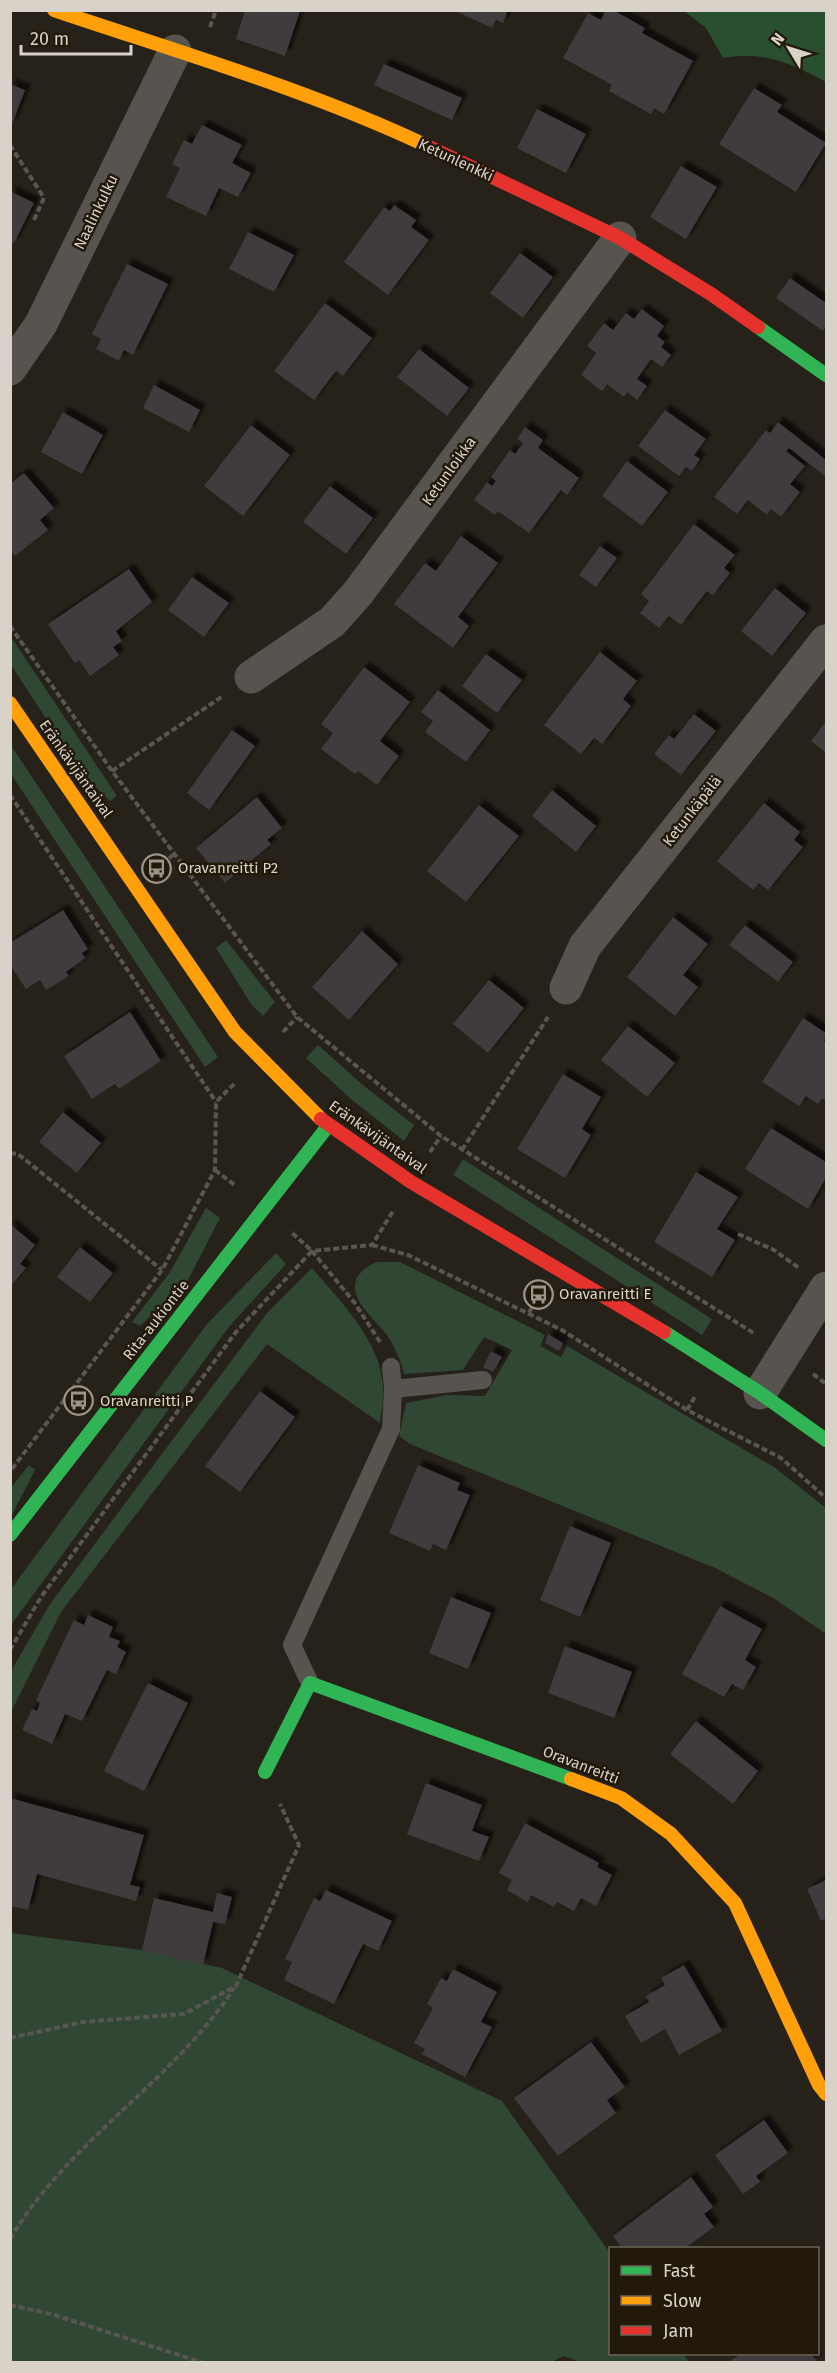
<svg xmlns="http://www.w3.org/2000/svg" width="837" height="2373" font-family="'Fira Sans',sans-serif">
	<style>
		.green { fill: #304733 }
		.forest { fill: #2a4f30 }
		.building { fill: #3f3a3e; filter: url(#shadow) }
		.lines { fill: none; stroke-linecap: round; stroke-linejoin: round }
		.path { stroke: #595652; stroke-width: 4; stroke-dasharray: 6 3; stroke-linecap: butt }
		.lane { stroke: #575450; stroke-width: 18 }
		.street { stroke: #575450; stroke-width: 33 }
		.fast { stroke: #30b455; stroke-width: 14 }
		.slow { stroke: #ff9f0a; stroke-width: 14 }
		.jam { stroke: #e5322d; stroke-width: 14 }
		.labels { text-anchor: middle; stroke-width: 5; stroke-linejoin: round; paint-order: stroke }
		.street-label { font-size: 15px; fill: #d8d2c9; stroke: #22190b }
		.poi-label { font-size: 15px; fill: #d8d2c9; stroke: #22190b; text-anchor: start }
	</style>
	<defs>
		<filter id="shadow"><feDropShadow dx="5.5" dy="-5.5" stdDeviation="1.5" flood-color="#0009"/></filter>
	</defs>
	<rect width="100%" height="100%" fill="#262119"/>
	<path class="green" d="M11 637 117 796 110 801 81 772 11 665Z
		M10 744 218 1057 205 1067 11 774Z
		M226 940 275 1002 263 1016 251 1004 216 948Z
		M318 1045 364 1086 414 1125 404 1141 351 1099 306 1058Z
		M463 1159 712 1319 702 1335 453 1175Z
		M206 1208 220 1218 188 1280 140 1326 132 1322 170 1272Z
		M276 1253 286 1264 228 1328 11 1625V1589L207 1324Z
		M377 1262H400L545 1335 540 1346 561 1357 567 1346 774 1467 826 1508V1634L775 1599 715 1568 410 1444 399 1436 406 1403 447 1395 485 1396 512 1350 484 1337 463 1370 404 1374C401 1360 395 1348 387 1335 378 1323 356 1305 355 1289 354 1274 366 1267 377 1262Z
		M312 1268C340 1301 383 1343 383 1390 384 1401 381 1412 380 1423L267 1344 61 1612 11 1712V1671L50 1604 267 1313Z
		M29 1465 35 1470 11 1517 10 1489Z
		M11 1933 142 1950 222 1968 502 2101 610 2253V2354H683L689 2362H581L564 2356 551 2362H11Z"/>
	<path class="forest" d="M684 11H826V82C790 63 765 51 723 58L706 28Z"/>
	<path class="building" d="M245 10 300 11 285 56 236 39Z
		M453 10H508L503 23 496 20 492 28Z
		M606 10H613L645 28 642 33 693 61 664 114 654 108 651 114 609 91 612 85 563 58 588 13 601 20Z
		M384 64 462 98 452 120 374 85Z
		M10 84 25 90 11 127H10Z
		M754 88 782 105 777 112 826 143 796 192 719 144Z
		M537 109 586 134 566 173 517 148Z
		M202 125 242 145 232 163 251 173 238 197 219 188 206 216 166 197 180 168 172 164 184 140 192 144Z
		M681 166 717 187 686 239 650 217Z
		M10 191 34 203 14 243 10 242Z
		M394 205 416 220 411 227 429 240 388 295 344 262 384 207 390 211Z
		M248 232 294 255 274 292 229 269Z
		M520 253 553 277 523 318 490 293Z
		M127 264 168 284 133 355 124 350 119 361 96 349 101 339 92 334Z
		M790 278 826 303V326L823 331 776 298Z
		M325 303 372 338 343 376 336 371 314 400 274 371Z
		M642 309 664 326 657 336 665 342 661 347 671 355 662 367 651 359 637 379 647 386 637 400 627 392 624 397 607 384 602 391 581 375 596 353 587 346 604 323 613 330 626 313 634 319Z
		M419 349 469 388 447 416 397 377Z
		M154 385 200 410 189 432 143 408Z
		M665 410 706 439 694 455 700 459 692 471 686 467 679 476 638 446Z
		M63 412 103 435 82 474 41 452Z
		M778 422 826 460V477L789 448 786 451 805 466 790 484 800 492 781 517 771 509 767 515 748 500 737 514 714 497 766 430 770 433Z
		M251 425 290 455 243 516 204 486Z
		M525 427 543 440 538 448 579 478 567 495 561 490 529 533 498 511 495 515 474 500 487 482 492 486 496 481 491 477 510 450 515 454 523 443 517 439Z
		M627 461 668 492 642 526 602 496Z
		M24 473 54 508 40 520 48 530 15 556 10 550V484Z
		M330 486 373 518 346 554 303 522Z
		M694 524 735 555 724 568 730 573 713 595 707 591 681 625 669 616 659 628 640 613 649 601 641 594Z
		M461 536 498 563 458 617 469 626 453 648 394 604 425 563 436 571Z
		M600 546 617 558 596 587 579 575Z
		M129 569 152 602 116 631 122 641 113 647 119 655 90 676 79 660 75 663 48 624Z
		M192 577 229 603 204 637 168 610Z
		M775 588 806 613 772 656 741 631Z
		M600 652 637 681 623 699 631 706 602 744 594 738 581 754 544 725Z
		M486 654 522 680 497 713 462 686Z
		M364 667 410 702 380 741 399 756 377 785 358 771 355 774 321 749 333 733 321 724Z
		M438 690 490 730 466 762 425 732 433 721 421 712Z
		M694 714 716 731 681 775 654 754 669 735 674 739Z
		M826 721V753L811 741Z
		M232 730 255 746 209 810 187 793Z
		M552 790 596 826 576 852 532 816Z
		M257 797 282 828 267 840 271 844 225 883 196 848Z
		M764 803 800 832 794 840 803 847 768 890 759 883 753 890 717 861Z
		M479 805 519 836 466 902 427 871Z
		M63 910 88 949 82 953 85 958 66 972 69 976 46 990 40 980 26 989 10 965V943Z
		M673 917 708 944 683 975 698 987 675 1016 627 977Z
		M745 925 793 962 778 982 729 945Z
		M362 931 398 964 349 1020 312 987Z
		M489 980 524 1008 488 1053 453 1024Z
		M130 1012 161 1061 119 1089 115 1084 92 1099 64 1056Z
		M803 1018 826 1033 824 1041 826 1042V1101L822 1098 818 1104 806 1096 799 1106 762 1082Z
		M628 1026 675 1063 647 1097 601 1060Z
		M563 1074 601 1097 582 1129 591 1135 565 1178 517 1149Z
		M63 1112 101 1143 77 1173 39 1142Z
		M771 1128 826 1162V1178L808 1209 745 1169Z
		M696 1172 738 1197 717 1229 735 1240 712 1277 654 1242Z
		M10 1224 35 1245 20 1264 26 1268 10 1287Z
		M80 1247 113 1273 90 1302 57 1277Z
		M548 1334 563 1343 559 1351 545 1343Z
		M491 1351 502 1357 493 1372 483 1367Z
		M260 1391 295 1417 240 1492 205 1466Z
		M418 1465 460 1483 457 1490 470 1495 446 1550 433 1544 430 1551 389 1533Z
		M570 1526 611 1543 580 1617 540 1600Z
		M451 1597 491 1613 468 1669 429 1653Z
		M720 1606 762 1629 745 1660 756 1667 743 1690 732 1684 724 1697 682 1674Z
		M88 1615 113 1627 109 1637 120 1641 117 1647 126 1652 116 1674 107 1670 82 1721 65 1714 52 1744 22 1730 32 1709 37 1711 40 1703 36 1700 74 1620 84 1625Z
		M565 1646 632 1672 614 1718 548 1693Z
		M148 1683 188 1703 144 1791 104 1771Z
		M696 1721 758 1771 733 1804 670 1754Z
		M426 1783 482 1805 472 1831 489 1837 479 1861 407 1834Z
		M10 1798 144 1835 130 1885 140 1887 136 1901 37 1874 28 1910 10 1906Z
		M525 1823 599 1863 597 1867 612 1875 596 1906 581 1898 574 1911 557 1902 554 1907 531 1895 528 1902 507 1890 512 1880 499 1873Z
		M826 1880V1918L821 1921 807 1889Z
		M326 1890 392 1921 378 1951 363 1944 334 2004 284 1980 292 1962 285 1959 314 1898 320 1901Z
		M217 1893 232 1897 225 1924 213 1922 203 1965 142 1950 154 1898 213 1912Z
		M684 1965 722 2031 679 2055 665 2029 641 2043 625 2016 649 2002 646 1996 665 1985 661 1978Z
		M453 1969 497 1992 481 2022 492 2027 465 2077 422 2054 425 2049 414 2043 433 2008 427 2004 441 1978 447 1981Z
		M591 2042 625 2087 607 2100 616 2113 558 2156 514 2098Z
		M764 2120 788 2153 756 2176 760 2182 743 2194 715 2155Z
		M691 2177 713 2207 704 2214 714 2227 685 2248H622L613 2236Z
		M741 2354H811L817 2361 728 2362Z"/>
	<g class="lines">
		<path class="path" d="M210 27 216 10
			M10 145 44 198 33 222
			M10 626 112 771 297 1017 441 1136 755 1334
			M112 771 223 696
			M10 795 216 1102
			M162 864 173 855
			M283 1032 297 1017
			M462 1150 548 1017
			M430 1152 441 1136
			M10 1153 18 1154 162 1270
			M215 1170 236 1186
			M738 1234 774 1250 799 1268
			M372 1245 408 1255 562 1330 687 1410 781 1458 826 1498
			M529 1313 538 1295
			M380 1342 354 1302 312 1251 372 1245 393 1211
			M813 1374 826 1384
			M687 1410 696 1395
			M12 1469 162 1270 215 1170 216 1102 235 1083
			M10 1650 41 1597 236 1332 312 1251 290 1231
			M10 2038 83 2022 184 2014 236 1986 299 1845 280 1804
			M10 2239C69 2140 172 2083 234 1988
			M10 2305 51 2314 201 2362"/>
		<path class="lane" d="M393 1389 483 1380
			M310 1683 292 1645 391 1429 393 1389 391 1367"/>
		<path class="street" d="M10 369 41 324 175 51
			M251 677 332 622 358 593 620 238
			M566 988 585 946 826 641
			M760 1393 826 1288"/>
		<path class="fast" d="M758 327 826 375
			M664 1332 760 1393 826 1440
			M10 1535 328 1126
			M265 1772 310 1683 571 1779"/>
		<path class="slow" d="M54 10C178 52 306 89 425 145
			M10 703 235 1032 321 1119
			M571 1779 621 1798 671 1834 735 1903 819 2085 826 2094"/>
		<path class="jam" d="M425 145 620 238 711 294 758 327
			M321 1119 411 1182 664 1332"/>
	</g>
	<defs>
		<symbol id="bus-ring" viewBox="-11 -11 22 22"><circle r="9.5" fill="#22190b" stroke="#9a948b" stroke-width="1.5"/><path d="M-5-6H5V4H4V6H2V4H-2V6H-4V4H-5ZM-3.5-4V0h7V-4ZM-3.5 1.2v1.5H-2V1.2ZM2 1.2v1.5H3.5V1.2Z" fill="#9a948b"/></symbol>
	</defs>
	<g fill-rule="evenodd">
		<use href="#bus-ring" x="140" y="852" width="33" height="33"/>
		<use href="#bus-ring" x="522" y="1278" width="33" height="33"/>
		<use href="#bus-ring" x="62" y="1384" width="33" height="33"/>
	</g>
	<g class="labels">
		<g class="street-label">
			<text transform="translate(456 160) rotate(25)" y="5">Ketunlenkki</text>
			<text transform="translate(96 212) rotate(-64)" y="5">Naalinkulku</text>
			<text transform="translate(449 471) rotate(-54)" y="5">Ketunloikka</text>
			<text transform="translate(76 769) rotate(55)" y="5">Eränkävijäntaival</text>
			<text transform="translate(692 811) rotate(-52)" y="5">Ketunkäpälä</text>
			<text transform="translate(378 1137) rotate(35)" y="5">Eränkävijäntaival</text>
			<text transform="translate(156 1320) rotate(-52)" y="5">Rita-aukiontie</text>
			<text transform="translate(581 1765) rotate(21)" y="5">Oravanreitti</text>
		</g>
		<g class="poi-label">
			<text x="178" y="873">Oravanreitti P2</text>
			<text x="559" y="1299">Oravanreitti E</text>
			<text x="100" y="1406">Oravanreitti P</text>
		</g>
	</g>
	<rect width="837" height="2373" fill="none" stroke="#d8d2c9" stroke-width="24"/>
	<rect x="609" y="2247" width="210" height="108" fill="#22190b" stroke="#6b6357" stroke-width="1.5"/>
	<rect x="621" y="2266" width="30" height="9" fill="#30b455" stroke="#6b6357" stroke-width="1.5"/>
	<text x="663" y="2277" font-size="18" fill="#d8d2c9">Fast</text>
	<rect x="621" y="2296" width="30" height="9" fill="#ff9f0a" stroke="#6b6357" stroke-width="1.5"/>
	<text x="663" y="2307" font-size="18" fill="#d8d2c9">Slow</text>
	<rect x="621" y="2326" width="30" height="9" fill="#e5322d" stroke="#6b6357" stroke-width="1.5"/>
	<text x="663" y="2337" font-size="18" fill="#d8d2c9">Jam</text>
	<g transform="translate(789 48) rotate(308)" stroke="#22190b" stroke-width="4.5" paint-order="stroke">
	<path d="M0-4.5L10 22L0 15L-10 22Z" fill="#d8d2c9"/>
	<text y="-9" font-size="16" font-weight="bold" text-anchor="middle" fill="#d8d2c9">N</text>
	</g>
	<path d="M21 45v9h110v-9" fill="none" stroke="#d8d2c9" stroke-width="3"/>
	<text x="30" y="45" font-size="18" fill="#d8d2c9" stroke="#22190b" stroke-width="4.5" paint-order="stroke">20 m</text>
</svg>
